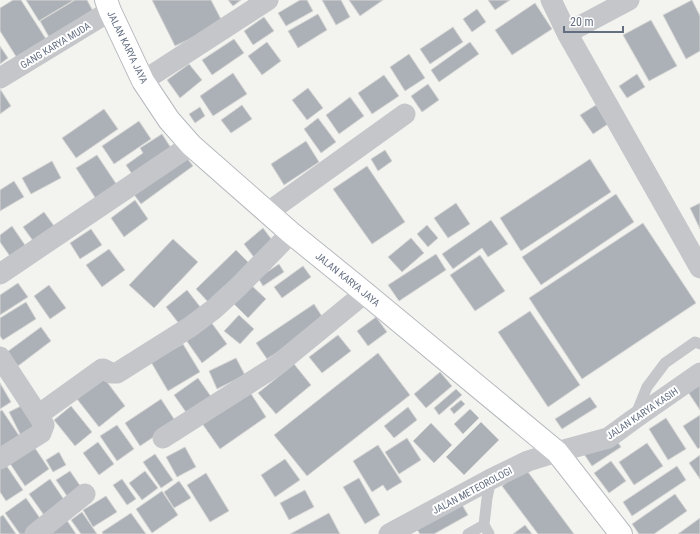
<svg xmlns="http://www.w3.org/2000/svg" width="700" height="534" font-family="'Roboto Condensed',sans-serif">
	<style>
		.building { fill: #acb1b8; stroke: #d5d5d3 }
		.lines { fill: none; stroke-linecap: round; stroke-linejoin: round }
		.secondary-casing { stroke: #b6b9be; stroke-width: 24 }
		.lane { stroke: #c4c6ca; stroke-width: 11 }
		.street { stroke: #c4c6ca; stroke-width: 21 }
		.secondary { stroke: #fff; stroke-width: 22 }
		.labels { text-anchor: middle; stroke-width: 4; stroke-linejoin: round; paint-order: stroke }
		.street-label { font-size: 10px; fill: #636e81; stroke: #fff }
	</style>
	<rect width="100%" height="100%" fill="#f3f4f0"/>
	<path class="building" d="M13 0H21L46 39 17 58 0 31V8Z
		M26 0H74L39 21Z
		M75 0H87L93 11 49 37 40 21Z
		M152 0H211L223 23 175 46Z
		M228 0H241L233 6Z
		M300 0H307L313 11 286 26 278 13Z
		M322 0H341L350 17 336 25Z
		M349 0H383L360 16Z
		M488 0H510L495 10Z
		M692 0 700 16V51L686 59 663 15Z
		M535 3 552 29 512 55 495 30Z
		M477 9 486 22 472 32 463 19Z
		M318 14 327 30 298 48 288 31Z
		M264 17 274 31 253 45 244 31Z
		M651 20 677 66 649 81 623 35Z
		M453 27 463 42 430 64 420 49Z
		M234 39 244 53 212 75 202 60Z
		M267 42 281 61 262 75 248 56Z
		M470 42 479 54 439 82 431 70Z
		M0 46 8 58 0 64Z
		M409 54 425 78 405 91 390 67Z
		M189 64 202 80 180 98 167 80Z
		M233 73 247 94 213 116 200 96Z
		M637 74 645 87 627 98 619 86Z
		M384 75 399 96 372 114 358 93Z
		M428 84 439 100 422 112 411 96Z
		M308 88 323 108 307 120 292 100Z
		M0 89 11 106 0 114Z
		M350 97 364 116 339 134 326 115Z
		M242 105 252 119 231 133 221 120Z
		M596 105 608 124 593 134 580 115Z
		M200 107 205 116 195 123 189 114Z
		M104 109 118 129 76 158 62 138Z
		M318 118 336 142 321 153 304 129Z
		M139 121 151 139 114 164 102 146Z
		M162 134 173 151 134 177 126 165 143 153 140 148Z
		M306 141 319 162 284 185 271 164Z
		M385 150 392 161 378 171 371 159Z
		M184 154 193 166 141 204 132 192Z
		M97 155 117 185 96 199 76 168Z
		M590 159 611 192 521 251 500 218Z
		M52 161 61 178 31 194 22 178Z
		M367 166 405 222 372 244 333 189Z
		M14 181 24 197 0 211V190Z
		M616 194 634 222 541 285 522 257Z
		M135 200 148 219 124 237 111 218Z
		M456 203 470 224 448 238 434 218Z
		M700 203V229L690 208Z
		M44 212 57 230 36 245 23 227Z
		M491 220 508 244 488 257 482 248 453 269 442 254Z
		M643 223 696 303 582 379 529 298Z
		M427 225 438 238 428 247 417 234Z
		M12 226 29 251 14 262 0 242V235Z
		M263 228 275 244 256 260 244 244Z
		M91 229 102 245 80 259 70 243Z
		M411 238 424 253 402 272 388 257Z
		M173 239 198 262 154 308 129 285Z
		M109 249 125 270 102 287 86 265Z
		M236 250 251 265 211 305 196 289Z
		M436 254 446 270 399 301 388 285Z
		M480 255 505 291 475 311 450 275Z
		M279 264 284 272 263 286 258 278Z
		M303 266 311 277 282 298 274 287Z
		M18 283 28 297 0 315V295Z
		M249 283 266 299 248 318 231 301Z
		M49 285 66 308 50 319 34 296Z
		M187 290 205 313 184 330 166 307Z
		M26 302 36 319 3 340 0 336V318Z
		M314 304 325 321 267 359 256 343Z
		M530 311 580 385 548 407 498 332Z
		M239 315 254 329 240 344 224 331Z
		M376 317 387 332 368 346 357 331Z
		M211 322 227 344 202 363 186 340Z
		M41 327 51 341 18 366 7 352Z
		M338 335 351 351 322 373 309 357Z
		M183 344 200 372 168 391 151 362Z
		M378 353 410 395 307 476 274 435Z
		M236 358 245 375 217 389 209 371Z
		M294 364 311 385 276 414 258 393Z
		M440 372 452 386 426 408 414 394Z
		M104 378 125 406 99 427 77 399Z
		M198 378 212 398 188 415 174 395Z
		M0 383 11 402 0 409Z
		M700 384V410L688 392Z
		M248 389 266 417 220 449 201 422Z
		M456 389 462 395 439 415 434 408Z
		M590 397 597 407 562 429 555 419Z
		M161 399 176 422 140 446 125 423Z
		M461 400 465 404 454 414 450 409Z
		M27 403 41 430 23 440 9 412Z
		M71 406 92 432 75 446 54 420Z
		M408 407 417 420 394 438 384 426Z
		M470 409 479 418 463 434 454 424Z
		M2 410 24 443 0 458V411Z
		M700 415V447L698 449 683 426Z
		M666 418 686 449 668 460 649 429Z
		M481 422 499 440 464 475 446 457Z
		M431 423 452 445 434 463 413 441Z
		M117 425 134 449 117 461 100 436Z
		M613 435 621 447 592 466 584 454Z
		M407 438 421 460 399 474 385 452Z
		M98 442 114 464 99 475 83 453Z
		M647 443 663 466 634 485 619 462Z
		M33 445 49 469 25 486 9 462Z
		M378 445 402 482 387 491 383 485 372 492 353 461Z
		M185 447 196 467 177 477 166 457Z
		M59 452 66 465 53 472 46 460Z
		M155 454 173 480 161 488 143 462Z
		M700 455V479L689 463Z
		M285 459 300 480 275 497 261 475Z
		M611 461 626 481 609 493 594 473Z
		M4 462 23 490 6 501 0 492V465Z
		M677 466 686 480 632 516 623 502Z
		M525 468 574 534H538L502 486Z
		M70 471 81 487 67 496 56 480Z
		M145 471 158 488 142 500 129 483Z
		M206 473 229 511 210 522 187 485Z
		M359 478 380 515 365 524 343 487Z
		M50 479 67 504 46 518 29 494Z
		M122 479 136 499 127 505 113 485Z
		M179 481 191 498 174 508 164 492Z
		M305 490 314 507 289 520 280 503Z
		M162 491 178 515 152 533 136 509Z
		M675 494 687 511 654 534H639L632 524Z
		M106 496 117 512 93 527 83 510Z
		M26 498 44 524 30 534H20L5 513Z
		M461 503 468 515 434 534H420L416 528Z
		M82 512 97 534H81L71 520Z
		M131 513 146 534H103L102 532Z
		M329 513 340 534H290Z
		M3 515 16 534H0V517Z
		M700 518V534H678Z
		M66 519 76 534H44Z
		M525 525 532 534H513Z"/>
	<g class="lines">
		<defs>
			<path id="secondary" d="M106 0 110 11 143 81 169 120 191 145 291 233 365 293 557 452 621 534"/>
		</defs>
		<use href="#secondary" class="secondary-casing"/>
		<path class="lane" d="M636 414 647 387 665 363 695 342 700 344
			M468 534 484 525
			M489 534 484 525 487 498 491 479"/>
		<path class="street" d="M551 0 567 33 700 268
			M567 33 629 0
			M0 78 110 11
			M143 81 268 0
			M267 213 405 114
			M0 274 191 145
			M0 357 38 415 44 425 41 433 0 459
			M38 415 102 369H103L109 372 112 373H117L190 327 214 309 237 288 291 233
			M163 438 276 366 365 293
			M35 534 85 494
			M389 534 491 479 528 461 557 452 608 438 634 419 700 373"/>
		<use href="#secondary" class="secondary"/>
	</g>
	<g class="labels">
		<g class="street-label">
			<text transform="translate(55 45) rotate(-31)" y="4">GANG KARYA MUDA</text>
			<text transform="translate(128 47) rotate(64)" y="4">JALAN KARYA JAYA</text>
			<text transform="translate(348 279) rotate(39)" y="4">JALAN KARYA JAYA</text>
			<text transform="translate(642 413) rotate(-34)" y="4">JALAN KARYA KASIH</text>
			<text transform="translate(472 490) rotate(-28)" y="4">JALAN METEOROLOGI</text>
		</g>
	</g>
	<path d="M564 26v6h59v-6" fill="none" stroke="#636e81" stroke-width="2"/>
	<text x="570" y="26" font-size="12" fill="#636e81" stroke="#ffffff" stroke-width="3" paint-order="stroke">20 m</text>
</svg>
